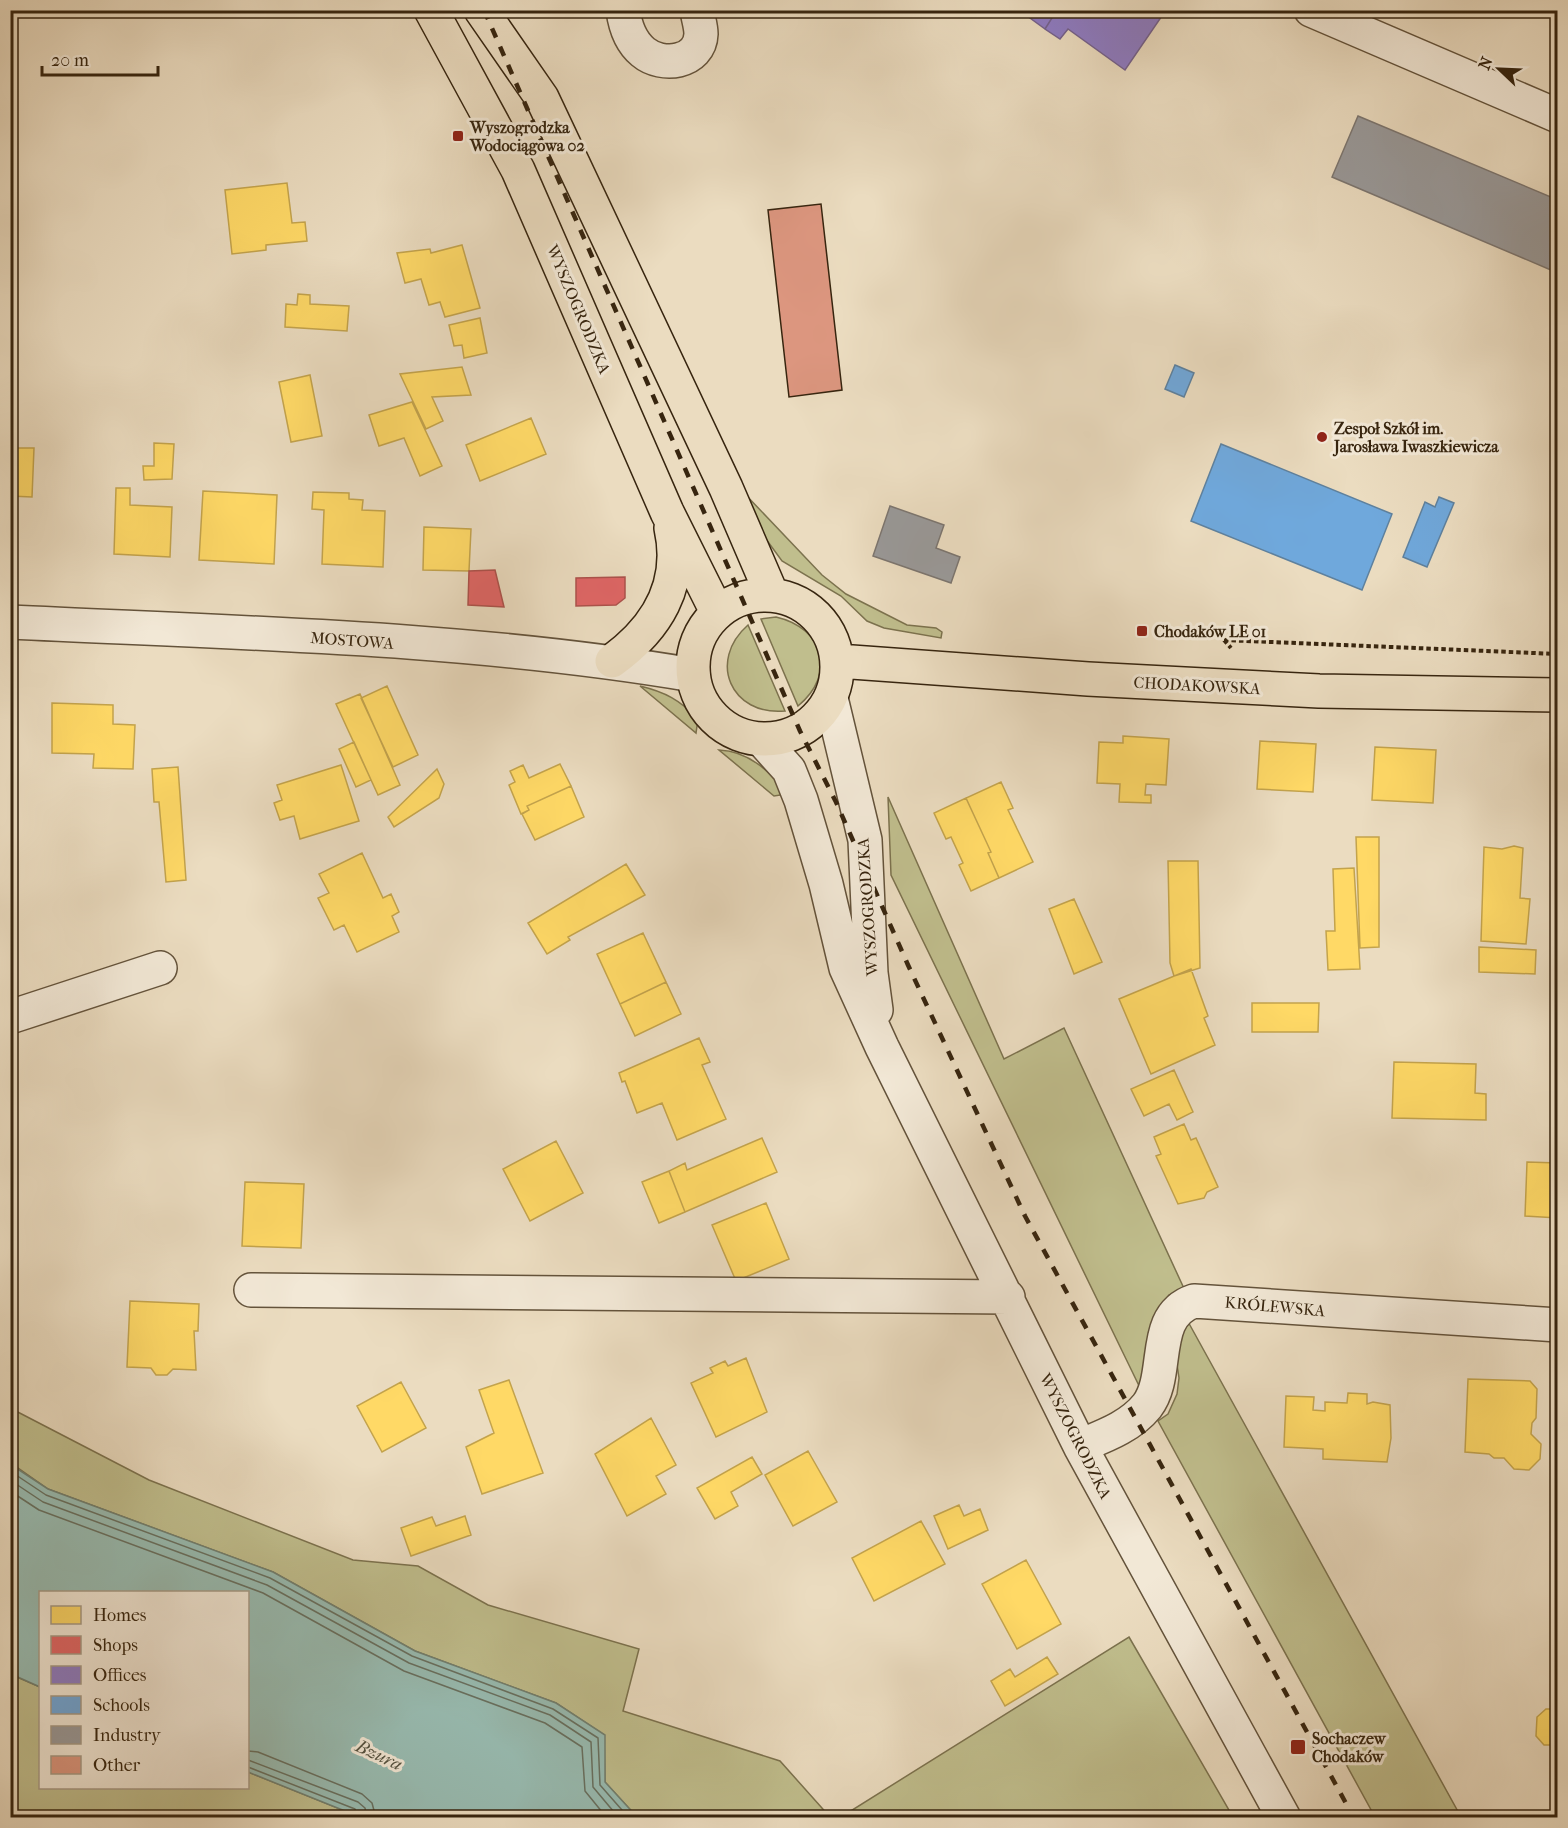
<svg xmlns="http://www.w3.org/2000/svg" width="1568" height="1828" font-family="'IM FELL French Canon',serif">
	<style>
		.green { fill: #c0be8d; stroke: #7c724e; stroke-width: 1.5 }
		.water { fill: #98bcb2; stroke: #718071; stroke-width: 1.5 }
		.homes { fill: #ffd966; stroke: #c3a34c; stroke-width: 1.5 }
		.shops { fill: #e06666; stroke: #ad524c; stroke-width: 1.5 }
		.offices { fill: #8e7cc3; stroke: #74628d; stroke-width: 1.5 }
		.schools { fill: #6fa8dc; stroke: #5e819e; stroke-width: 1.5 }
		.industry { fill: #999; stroke: #7c7670; stroke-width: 1.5 }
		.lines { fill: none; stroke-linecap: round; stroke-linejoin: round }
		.shore { stroke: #687060; stroke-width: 1.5 }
		.building { fill: #dc967f; stroke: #37250f; stroke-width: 1.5 }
		.minor-casing { stroke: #64533b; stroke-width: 36 }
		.major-casing { stroke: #37250f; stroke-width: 36 }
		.path { stroke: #37250f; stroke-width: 4; stroke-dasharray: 4.5 3; stroke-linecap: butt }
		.minor { stroke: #f2e8d6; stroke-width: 33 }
		.major { stroke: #ebdcc0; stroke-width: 33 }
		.rail { stroke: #37250f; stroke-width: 4.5; stroke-dasharray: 10 10; stroke-linecap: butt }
		.poi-dot { fill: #8f2418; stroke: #f2e8d6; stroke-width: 2 }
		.labels { text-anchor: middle; stroke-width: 6; stroke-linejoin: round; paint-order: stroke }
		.poi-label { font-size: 16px; font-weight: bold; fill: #37250f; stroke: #f2e8d6; text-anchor: start }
		.street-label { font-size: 16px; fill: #37250f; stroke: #f2e8d6 }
		.water-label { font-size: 18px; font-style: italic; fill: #545240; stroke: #f2e8d6 }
	</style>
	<rect width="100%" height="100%" fill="#ebdcc0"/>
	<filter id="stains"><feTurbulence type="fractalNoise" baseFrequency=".00333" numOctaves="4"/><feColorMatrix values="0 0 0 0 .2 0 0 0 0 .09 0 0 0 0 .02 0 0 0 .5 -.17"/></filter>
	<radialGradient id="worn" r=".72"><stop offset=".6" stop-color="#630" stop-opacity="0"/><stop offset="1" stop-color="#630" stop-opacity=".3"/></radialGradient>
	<path class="green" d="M744 493 822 575 846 594 907 625 936 628 942 632 941 638 884 628 867 621 841 596 782 561 763 535Z
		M776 617C824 628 837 674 798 706L761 619Z
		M748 625 785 711C731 716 707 661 748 625Z
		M640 686C665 692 680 700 698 719L696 733Z
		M719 750C749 751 771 772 787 794L774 796Z
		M888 797 1004 1059 1064 1028 1187 1295H1169L1153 1318 1152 1357 1144 1396 891 875Z
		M1186 1318 1461 1817H1375L1158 1421 1168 1414 1177 1394 1179 1378 1176 1358Z
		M10 1408 149 1480 353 1560 418 1566 488 1605 639 1649 623 1711 780 1761 830 1817H637L605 1782 604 1735 556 1703 415 1651 273 1572 48 1489 11 1463Z
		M1129 1637 1233 1817H841Z
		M10 1674 40 1687V1788H248V1772L360 1817H11Z"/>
	<path class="water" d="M10 1464 48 1489 273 1572 415 1651 556 1703 605 1735V1782L637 1817H360L248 1772V1592H40V1687L11 1674Z"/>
	<path class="homes" d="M287 183 292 223 305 222 307 241 266 245V250L232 254 225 190Z
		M462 245 480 308 445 317 440 302 429 305 421 279 405 283 397 253 430 249 431 253Z
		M298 294 310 295V304L349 306 347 331 285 327 286 304 297 305Z
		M480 318 487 353 464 358 462 345 454 346 449 325Z
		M462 367 471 395 432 397 443 421 426 429 400 374Z
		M310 375 322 436 291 442 279 382Z
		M412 402 442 466 420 476 404 438 379 446 369 415Z
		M531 418 546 454 480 481 466 445Z
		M154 443 174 444 172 479 144 480 143 466H154Z
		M12 448H34L32 497 10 496Z
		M116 488H130V505L172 507 170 557 114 554Z
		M203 491 277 495 274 564 199 560Z
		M313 492 349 493V499L363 500 362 510 385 511 383 567 322 564 324 510 312 509Z
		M424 527 471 529 469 571 423 570Z
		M387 686 418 755 393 767 361 698Z
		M360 694 400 785 378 795 336 704Z
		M52 703 113 705V724L135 725 133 769 93 768 94 754 52 753Z
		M1123 736 1169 739 1166 785 1146 784 1145 795H1151V803L1119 802 1120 784 1097 783 1099 742 1123 743Z
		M1260 741 1316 744 1313 792 1257 789Z
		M354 742 371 780 356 787 339 749Z
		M1375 747 1436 750 1433 803 1372 800Z
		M560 764 571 786 527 806 529 810 521 814 509 785 515 782 510 771 523 765 529 778Z
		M341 765 359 821 300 839 294 816 280 820 274 803 282 800 277 785Z
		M178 767 186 880 166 882 159 802H154L152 769Z
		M437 769 444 784 439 798 394 827 388 817Z
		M1001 782 1013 808 1008 810 1033 862 999 878 988 853 991 852 966 798Z
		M571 786 584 817 535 840 522 814 529 810 527 806Z
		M966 798 991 852 988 853 999 878 971 891 959 865 963 863 951 837 946 839 934 813Z
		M1356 837H1379V947L1360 948Z
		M1514 846 1523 848 1520 898 1530 899 1526 944 1481 941 1484 847 1502 849Z
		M362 853 383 898 391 894 399 912 392 916 399 932 357 952 344 925 334 930 318 898 329 893 319 874Z
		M1168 861H1198L1200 968 1174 976 1170 963Z
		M626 864 645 895 568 937 570 940 547 954 528 923Z
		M1354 868 1360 969 1328 970 1326 931H1335L1333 869Z
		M1074 899 1102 962 1074 974 1049 909Z
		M643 933 666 982 620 1004 597 954Z
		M1479 947 1536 950 1535 974 1479 972Z
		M1191 969 1208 1016 1204 1018 1215 1045 1151 1074 1119 999Z
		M666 982 681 1014 635 1036 620 1004Z
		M1252 1003H1319L1318 1032H1252Z
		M699 1038 710 1062 702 1065 726 1119 677 1140 662 1103 637 1113 625 1081 622 1082 619 1073Z
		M1394 1062 1476 1064 1475 1093 1486 1094V1120L1392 1118Z
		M1174 1070 1193 1112 1177 1120 1169 1104 1144 1116 1131 1089Z
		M1184 1124 1191 1140 1196 1138 1218 1187 1207 1192 1204 1198 1178 1204 1156 1156 1161 1154 1154 1137Z
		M762 1138 777 1172 685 1212 669 1171 685 1163 687 1170Z
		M556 1141 583 1193 530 1221 503 1169Z
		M1527 1162 1558 1163V1218L1525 1216Z
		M669 1171 685 1212 659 1223 642 1182Z
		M245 1182 304 1184 301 1248 242 1246Z
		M766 1203 789 1259 736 1281 712 1225Z
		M130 1301 199 1304 198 1331H194L196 1370 173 1369 167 1375H156L151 1368 127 1367Z
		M746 1358 767 1412 716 1437 691 1383 713 1373 710 1368 725 1361 728 1366Z
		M1468 1379 1530 1381 1537 1389 1536 1418 1532 1423 1531 1434 1541 1444 1540 1459 1529 1470 1514 1469 1504 1458H1494L1489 1454 1465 1452Z
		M509 1380 543 1473 482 1494 466 1447 494 1433 479 1390Z
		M401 1382 426 1428 382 1452 357 1406Z
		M1348 1393 1367 1394V1404L1373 1402 1390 1405 1391 1438 1387 1462 1323 1459V1449L1284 1447 1286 1396 1314 1397 1313 1410 1325 1411V1402L1347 1403Z
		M651 1418 676 1465 656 1476 666 1494 627 1516 595 1454Z
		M808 1451 837 1502 793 1526 765 1475Z
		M752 1457 762 1474 731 1492 738 1506 715 1519 697 1488Z
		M959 1505 964 1516 980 1509 988 1530 948 1549 934 1516Z
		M465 1516 471 1535 411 1556 401 1528 432 1517 436 1526Z
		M921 1521 945 1564 874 1601 852 1558Z
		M1026 1560 1061 1624 1017 1649 982 1584Z
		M1047 1657 1058 1674 1005 1706 991 1681 1010 1669 1015 1677Z
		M1556 1679H1558V1775H1553V1745H1544L1536 1736 1537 1717 1546 1709H1555Z"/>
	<path class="shops" d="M495 570 504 607 468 605 469 571Z
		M625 577V598L616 605 576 606V578Z"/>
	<path class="offices" d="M1019 10H1057L1045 29Z
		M1057 10H1166L1125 70 1068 29 1060 39 1045 29Z"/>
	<path class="schools" d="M1175 365 1194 373 1184 397 1165 389Z
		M1221 444 1392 514 1362 590 1191 521Z
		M1439 497 1454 503 1427 567 1403 557 1425 502 1435 507Z"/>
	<path class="industry" d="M1358 116 1558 200V273L1332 177Z
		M890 506 944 525 936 548 960 557 951 583 873 556Z"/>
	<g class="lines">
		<path class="shore" d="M10 1471 46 1495 270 1578 412 1656 553 1709 598 1738 600 1785 629 1818
			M10 1480 43 1502 267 1585 409 1663 550 1715 591 1742 593 1787 619 1818
			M10 1491 39 1510 263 1593 404 1671 545 1723 582 1747 585 1791 607 1818
			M248 1751 258 1752 362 1794 372 1803 376 1818
			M248 1760 358 1802 365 1808 367 1818
			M248 1767 355 1809 359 1818"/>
	</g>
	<path class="building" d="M821 204 842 390 789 397 768 210Z"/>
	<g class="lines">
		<defs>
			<path id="minor" d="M623 10C625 25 631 42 643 52 662 68 700 63 701 34 701 26 698 18 697 10
				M1311 10 1558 116
				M10 622C238 633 468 637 693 675
				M831 698 865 840 871 973 876 1010
				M762 740 789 770 801 800 826 884 846 968 882 1047 1080 1446 1284 1818
				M10 1017 160 968
				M251 1290 1008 1297
				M1080 1446C1104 1436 1130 1427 1147 1406 1171 1375 1149 1316 1194 1301L1558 1325"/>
			<path id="major" d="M431 10 518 170 667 512 717 612
				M481 10 542 98 726 488 772 595
				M693 667a72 72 0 1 1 144 0a72 72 0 1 1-144 0Z
				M612 661C656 629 684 586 671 528
				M838 661 1088 679 1319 691 1558 695"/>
		</defs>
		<use href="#minor" class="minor-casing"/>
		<use href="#major" class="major-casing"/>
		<path class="path" d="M1224 640 1231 648
			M1224 640 1558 654"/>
		<use href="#minor" class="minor"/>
		<use href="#major" class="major"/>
		<path class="rail" d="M484 10 800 731 836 802 908 965 1025 1216 1354 1818"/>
	</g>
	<g class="poi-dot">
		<rect x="452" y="130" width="12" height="12" rx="3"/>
		<circle cx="1322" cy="437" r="6"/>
		<rect x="1136" y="625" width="12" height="12" rx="3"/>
		<rect x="1290" y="1739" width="16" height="16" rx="3"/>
	</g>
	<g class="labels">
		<g class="poi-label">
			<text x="470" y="133">Wyszogrodzka<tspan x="470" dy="18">Wodociągowa 02</tspan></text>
			<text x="1334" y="434">Zespoł Szkół im.<tspan x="1334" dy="18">Jarosława Iwaszkiewicza</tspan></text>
			<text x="1154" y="637">Chodaków LE 01</text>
			<text x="1312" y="1744">Sochaczew<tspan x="1312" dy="18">Chodaków</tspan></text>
		</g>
		<g class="street-label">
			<text transform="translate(579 309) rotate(67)" y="6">WYSZOGRODZKA</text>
			<text transform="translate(352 640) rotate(4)" y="6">MOSTOWA</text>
			<text transform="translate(1197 685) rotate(3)" y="6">CHODAKOWSKA</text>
			<text transform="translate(867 907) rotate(-94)" y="6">WYSZOGRODZKA</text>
			<text transform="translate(1275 1306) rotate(5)" y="6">KRÓLEWSKA</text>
			<text transform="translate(1076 1436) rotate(63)" y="6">WYSZOGRODZKA</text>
		</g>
		<g class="water-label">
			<text transform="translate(379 1755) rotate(25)" y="6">Bzura</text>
		</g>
	</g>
	<rect width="1568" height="1828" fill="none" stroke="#ebdcc0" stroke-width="36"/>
	<rect x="12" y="12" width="1544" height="1804" fill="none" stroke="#37250f" stroke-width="3"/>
	<rect x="18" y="18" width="1532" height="1792" fill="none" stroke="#37250f" stroke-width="1.5"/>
	<rect x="39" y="1591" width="210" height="198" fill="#f2e8d6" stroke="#a79a86" stroke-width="1.5"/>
	<rect x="51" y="1606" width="30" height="18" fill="#ffd966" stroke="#a79a86" stroke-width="1.5"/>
	<text x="93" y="1621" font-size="18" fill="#37250f">Homes</text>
	<rect x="51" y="1636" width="30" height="18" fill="#e06666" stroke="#a79a86" stroke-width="1.5"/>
	<text x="93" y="1651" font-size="18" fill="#37250f">Shops</text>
	<rect x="51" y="1666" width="30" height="18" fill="#8e7cc3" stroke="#a79a86" stroke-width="1.5"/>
	<text x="93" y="1681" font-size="18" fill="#37250f">Offices</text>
	<rect x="51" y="1696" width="30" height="18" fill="#6fa8dc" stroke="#a79a86" stroke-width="1.5"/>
	<text x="93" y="1711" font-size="18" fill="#37250f">Schools</text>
	<rect x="51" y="1726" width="30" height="18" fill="#999999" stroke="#a79a86" stroke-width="1.5"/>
	<text x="93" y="1741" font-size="18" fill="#37250f">Industry</text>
	<rect x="51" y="1756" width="30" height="18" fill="#dc967f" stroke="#a79a86" stroke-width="1.5"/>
	<text x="93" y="1771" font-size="18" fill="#37250f">Other</text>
	<g transform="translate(1499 69) rotate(293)" stroke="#f2e8d6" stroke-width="4.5" paint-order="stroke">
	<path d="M0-4.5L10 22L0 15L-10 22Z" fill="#37250f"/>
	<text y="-9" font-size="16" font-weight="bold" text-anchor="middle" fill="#37250f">N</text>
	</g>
	<path d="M42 66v9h116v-9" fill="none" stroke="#37250f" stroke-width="3"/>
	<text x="51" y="66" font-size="18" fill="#37250f" stroke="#f2e8d6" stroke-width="4.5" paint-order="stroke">20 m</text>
	<rect width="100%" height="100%" filter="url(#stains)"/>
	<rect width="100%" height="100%" fill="url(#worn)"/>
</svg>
